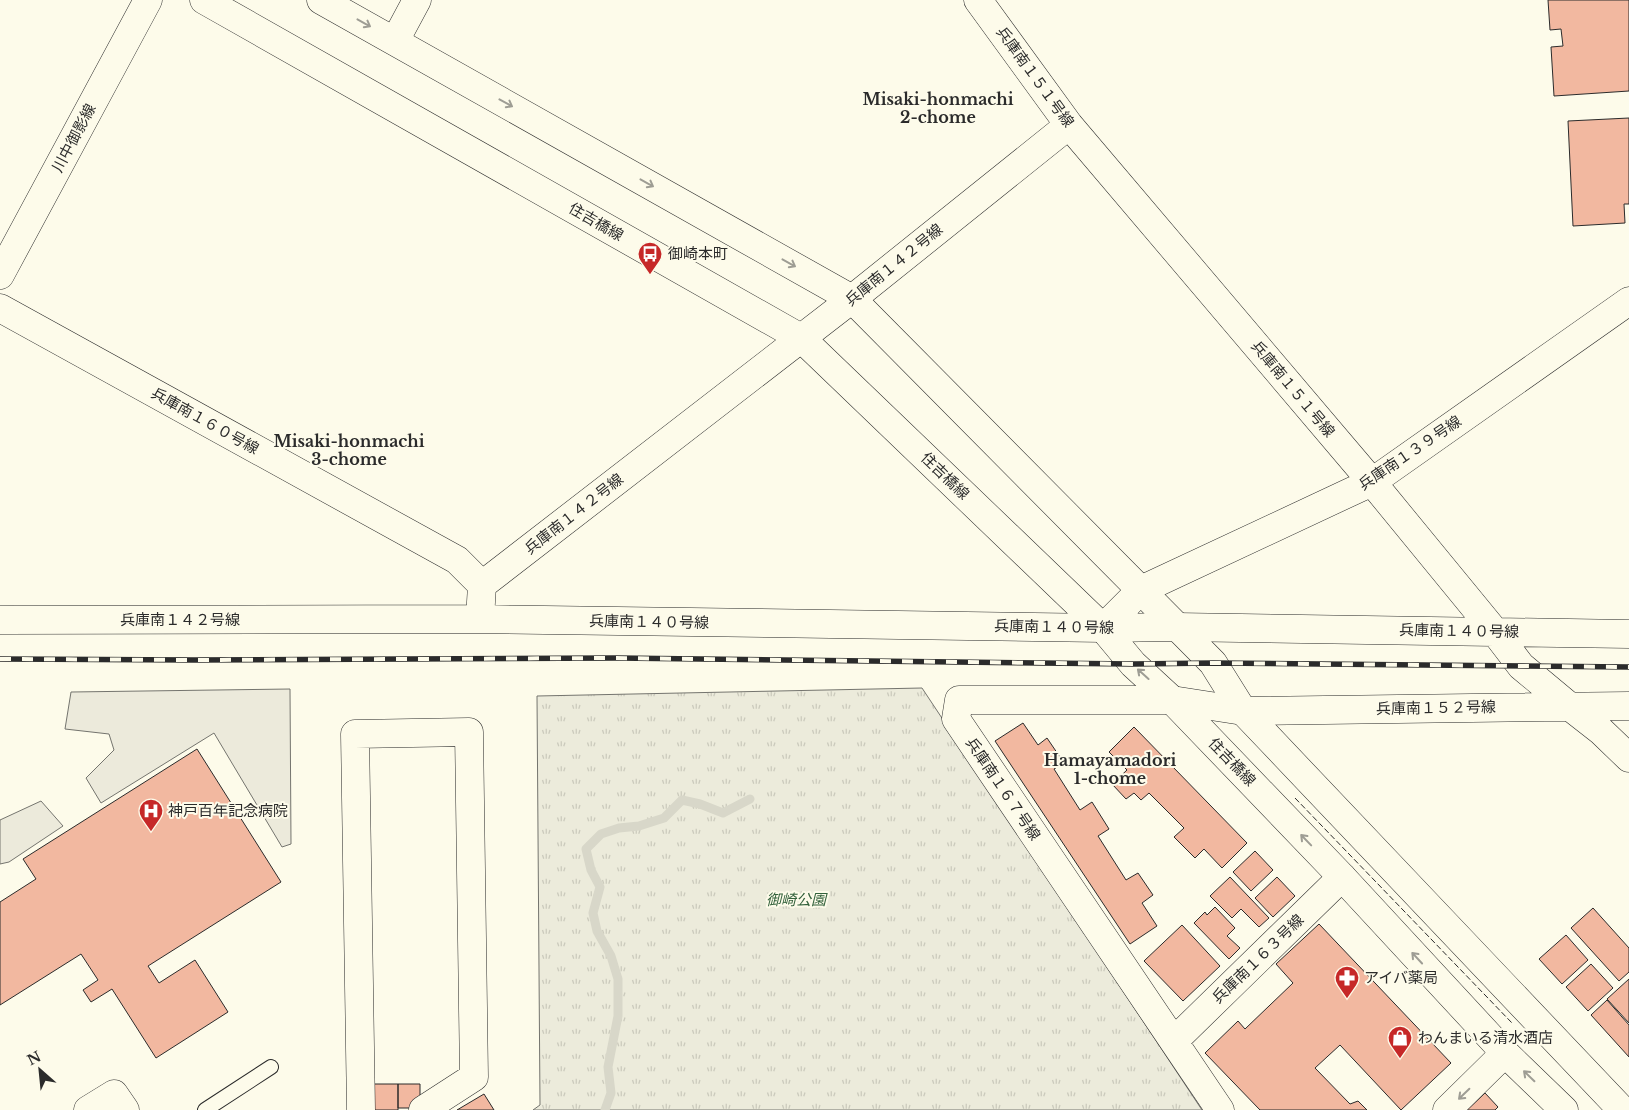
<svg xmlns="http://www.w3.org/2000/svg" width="1629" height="1110" font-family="'Libre Baskerville','Noto Sans JP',serif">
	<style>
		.park { fill: url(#park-tufts); stroke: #74746e }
		.parking { fill: #eceadb; stroke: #74746e }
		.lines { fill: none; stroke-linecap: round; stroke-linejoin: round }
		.stream { stroke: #d8d7c9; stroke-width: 9 }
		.building { fill: #f2b8a0; stroke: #2b2b2b }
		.service-casing { stroke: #2b2b2b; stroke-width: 16 }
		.minor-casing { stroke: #2b2b2b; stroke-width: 29 }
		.tertiary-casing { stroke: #2b2b2b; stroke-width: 29 }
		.service { stroke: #fdfbea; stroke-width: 14 }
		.minor { stroke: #fdfbea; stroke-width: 28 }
		.tertiary { stroke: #fdfbea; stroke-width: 28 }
		.rail-casing { stroke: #2b2b2b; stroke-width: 5.5 }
		.rail { stroke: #fdfbea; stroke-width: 4; stroke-dasharray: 11; stroke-linecap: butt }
		.fence { stroke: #2b2b2b; stroke-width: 1; stroke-dasharray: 6 2.5; stroke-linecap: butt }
		.oneway { stroke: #9e9d94 }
		.labels { text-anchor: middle; stroke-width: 4; stroke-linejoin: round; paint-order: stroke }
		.street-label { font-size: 15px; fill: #2b2b2b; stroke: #fdfbea }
		.poi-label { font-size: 15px; fill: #2b2b2b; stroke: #fdfbea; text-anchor: start }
		.park-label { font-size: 15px; font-style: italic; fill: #34623c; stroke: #fdfbea }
		.neighbourhood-label { font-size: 16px; font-weight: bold; fill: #2b2b2b; stroke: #fdfbea }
	</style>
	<defs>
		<pattern id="park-tufts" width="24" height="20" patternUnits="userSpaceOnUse" patternTransform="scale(1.25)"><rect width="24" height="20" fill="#ecebdb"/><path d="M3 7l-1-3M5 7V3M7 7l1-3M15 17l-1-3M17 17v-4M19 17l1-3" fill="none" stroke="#cbcabc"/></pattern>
	</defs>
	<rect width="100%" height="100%" fill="#fdfbea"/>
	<path class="park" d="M922 688 1202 1110H533L540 1105 537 696Z"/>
	<path class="parking" d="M290 689 291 844 282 847 214 733 101 803 86 778 114 750 109 734 65 729 71 692Z
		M41 801 63 826 9 862 0 864V820Z"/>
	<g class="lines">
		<path class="stream" d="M605 1110 611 1093 608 1067 618 1016V979L611 956 597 931 593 913 600 887 591 870 586 849 601 834 619 828 639 826 664 818 682 800 700 804 723 813 750 799"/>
	</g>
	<path class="building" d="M1548 0H1629V91L1554 96 1551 47 1563 46 1561 29 1550 30Z
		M1629 118V204H1624L1625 223 1573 226 1568 121Z
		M1023 723 1038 745 1047 738 1064 763 1054 769 1080 810 1092 802 1109 829 1098 836 1126 880 1138 873 1153 895 1142 903 1157 926 1130 944 995 741Z
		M1134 727 1247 843 1222 868 1204 849 1195 858 1174 837 1184 828 1149 793 1141 800 1134 793 1126 799 1112 784 1127 770 1109 752Z
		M197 749 281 882 148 966 159 983 195 960 228 1012 156 1058 112 989 91 1002 83 990 98 980 81 954 0 1005V902L36 879 23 859Z
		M1255 851 1273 870 1251 891 1233 872Z
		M1230 877 1269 918 1259 927 1241 909 1232 918 1210 896Z
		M1277 877 1295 896 1273 917 1255 898Z
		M1215 907 1235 928 1227 936 1240 948 1229 959 1194 923 1205 912 1207 915Z
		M1593 908 1629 948V972L1619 981 1571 928Z
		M1319 924 1451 1063 1401 1110 1340 1045 1315 1068 1350 1104 1358 1101 1367 1110H1260L1205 1053 1238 1021 1245 1029 1293 983 1276 964Z
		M1182 925 1220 966 1183 1001 1144 961Z
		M1566 935 1588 960 1562 984 1539 959Z
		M1591 964 1613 988 1588 1011 1566 987Z
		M1629 979V1023L1607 999Z
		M1607 1000 1629 1025V1057L1591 1015Z
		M372 1084H398V1110H373Z
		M398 1084H420V1108H398Z
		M1485 1093 1498 1107 1495 1110H1467Z
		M484 1094 494 1110H457Z"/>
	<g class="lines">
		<defs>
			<path id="service" d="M205 1110 271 1067"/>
			<path id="minor" d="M978 0 1069 125 1372 482 1495 632 1521 666 1569 706 1601 731 1629 758
				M395 41 417 0
				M0 308 457 560 482 585
				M480 619 1103 628 1177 627 1629 634
				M0 620 480 619 482 585 852 299 1069 125
				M1103 628 1141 590 1372 482 1629 301
				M1174 1041 1342 877
				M88 1110 114 1094 125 1110
				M361 1110 355 734 469 732 474 1077 423 1110
				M1220 1110 956 719 959 700H1172L1243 711 1629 706
				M1447 1110 1505 1053"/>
			<path id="tertiary" d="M204 0 801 338 1103 628 1133 664 1172 700 1342 877 1505 1053 1564 1110
				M321 0 852 299 1213 663 1243 711 1622 1110
				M0 275 148 0"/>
		</defs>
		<use href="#service" class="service-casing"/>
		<use href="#minor" class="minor-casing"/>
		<use href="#tertiary" class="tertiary-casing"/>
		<use href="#service" class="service"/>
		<use href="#minor" class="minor"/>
		<use href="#tertiary" class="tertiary"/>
		<defs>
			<path id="rail" d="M0 659 195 660 616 658 1133 664 1213 663 1629 667"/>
		</defs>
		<use href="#rail" class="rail-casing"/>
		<use href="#rail" class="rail"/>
		<path class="fence" d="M1295 798 1512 1023"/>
	</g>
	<defs><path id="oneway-shaft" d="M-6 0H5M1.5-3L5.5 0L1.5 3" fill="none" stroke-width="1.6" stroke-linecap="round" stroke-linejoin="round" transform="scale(1.25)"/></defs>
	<g class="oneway">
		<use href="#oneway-shaft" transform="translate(364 23) rotate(29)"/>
		<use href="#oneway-shaft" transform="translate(506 103) rotate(29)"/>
		<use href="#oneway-shaft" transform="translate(647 183) rotate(29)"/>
		<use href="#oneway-shaft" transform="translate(789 263) rotate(29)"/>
		<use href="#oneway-shaft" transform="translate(1143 674) rotate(-138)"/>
		<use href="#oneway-shaft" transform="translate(1306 840) rotate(-134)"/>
		<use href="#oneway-shaft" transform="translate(1417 958) rotate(-133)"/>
		<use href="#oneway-shaft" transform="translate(1529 1076) rotate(-136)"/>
		<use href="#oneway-shaft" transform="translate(1464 1094) rotate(136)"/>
	</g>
	<defs>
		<symbol id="bus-pin" viewBox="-11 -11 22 30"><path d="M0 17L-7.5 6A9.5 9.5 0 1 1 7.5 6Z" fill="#c62828" stroke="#fdfbea"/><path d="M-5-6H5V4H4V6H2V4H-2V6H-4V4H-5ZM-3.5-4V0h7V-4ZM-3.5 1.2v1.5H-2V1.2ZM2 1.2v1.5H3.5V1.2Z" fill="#fff"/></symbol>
		<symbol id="hospital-pin" viewBox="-11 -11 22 30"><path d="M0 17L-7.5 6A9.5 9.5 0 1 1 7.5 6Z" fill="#c62828" stroke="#fdfbea"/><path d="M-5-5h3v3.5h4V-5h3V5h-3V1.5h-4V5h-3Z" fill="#fff"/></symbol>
		<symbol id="pharmacy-pin" viewBox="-11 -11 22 30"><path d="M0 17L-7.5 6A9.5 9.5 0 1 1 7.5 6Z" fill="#c62828" stroke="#fdfbea"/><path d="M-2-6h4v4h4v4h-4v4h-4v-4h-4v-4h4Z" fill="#fff"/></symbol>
		<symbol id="shop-pin" viewBox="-11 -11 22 30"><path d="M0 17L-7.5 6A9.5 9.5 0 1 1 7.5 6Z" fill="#c62828" stroke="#fdfbea"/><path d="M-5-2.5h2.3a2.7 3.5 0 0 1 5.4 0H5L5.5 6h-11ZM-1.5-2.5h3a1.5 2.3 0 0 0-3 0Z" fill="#fff"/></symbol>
	</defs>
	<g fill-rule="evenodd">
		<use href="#bus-pin" x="636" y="240" width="28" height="38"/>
		<use href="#hospital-pin" x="137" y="797" width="28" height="38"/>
		<use href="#pharmacy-pin" x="1333" y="964" width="28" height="38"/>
		<use href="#shop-pin" x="1386" y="1024" width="28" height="38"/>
	</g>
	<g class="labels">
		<g class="street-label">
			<text transform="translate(1035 77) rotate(54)" y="5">兵庫南１５１号線</text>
			<text transform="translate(74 138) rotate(-62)" y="5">川中御影線</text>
			<text transform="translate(596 222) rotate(30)" y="5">住吉橋線</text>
			<text transform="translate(894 265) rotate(-39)" y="5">兵庫南１４２号線</text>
			<text transform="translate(1293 389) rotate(50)" y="5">兵庫南１５１号線</text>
			<text transform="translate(205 421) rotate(29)" y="5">兵庫南１６０号線</text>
			<text transform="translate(1410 453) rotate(-34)" y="5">兵庫南１３９号線</text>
			<text transform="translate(945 476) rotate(44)" y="5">住吉橋線</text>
			<text transform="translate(574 514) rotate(-38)" y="5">兵庫南１４２号線</text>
			<text x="180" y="625">兵庫南１４２号線</text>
			<text transform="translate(649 622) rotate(1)" y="5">兵庫南１４０号線</text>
			<text transform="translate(1054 627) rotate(1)" y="5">兵庫南１４０号線</text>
			<text transform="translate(1459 631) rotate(1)" y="5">兵庫南１４０号線</text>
			<text transform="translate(1436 708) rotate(-1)" y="5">兵庫南１５２号線</text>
			<text transform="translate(1232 762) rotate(46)" y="5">住吉橋線</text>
			<text transform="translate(1003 789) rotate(56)" y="5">兵庫南１６７号線</text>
			<text transform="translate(1258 959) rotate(-44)" y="5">兵庫南１６３号線</text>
		</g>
		<g class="poi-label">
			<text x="668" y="259">御崎本町</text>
			<text x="168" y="816">神戸百年記念病院</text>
			<text x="1364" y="983">アイバ薬局</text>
			<text x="1418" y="1043">わんまいる清水酒店</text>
		</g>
		<g class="park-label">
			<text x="796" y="905">御崎公園</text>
		</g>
		<g class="neighbourhood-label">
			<text x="938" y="105">Misaki-honmachi<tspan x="938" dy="18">2-chome</tspan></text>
			<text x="349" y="447">Misaki-honmachi<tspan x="349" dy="18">3-chome</tspan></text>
			<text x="1110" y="766">Hamayamadori<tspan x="1110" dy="18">1-chome</tspan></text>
		</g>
	</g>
	<g transform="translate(40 1070) rotate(333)" stroke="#fdfbea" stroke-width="4" paint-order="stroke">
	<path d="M0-4L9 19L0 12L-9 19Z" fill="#2b2b2b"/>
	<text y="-8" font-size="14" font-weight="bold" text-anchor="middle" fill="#2b2b2b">N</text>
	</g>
</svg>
